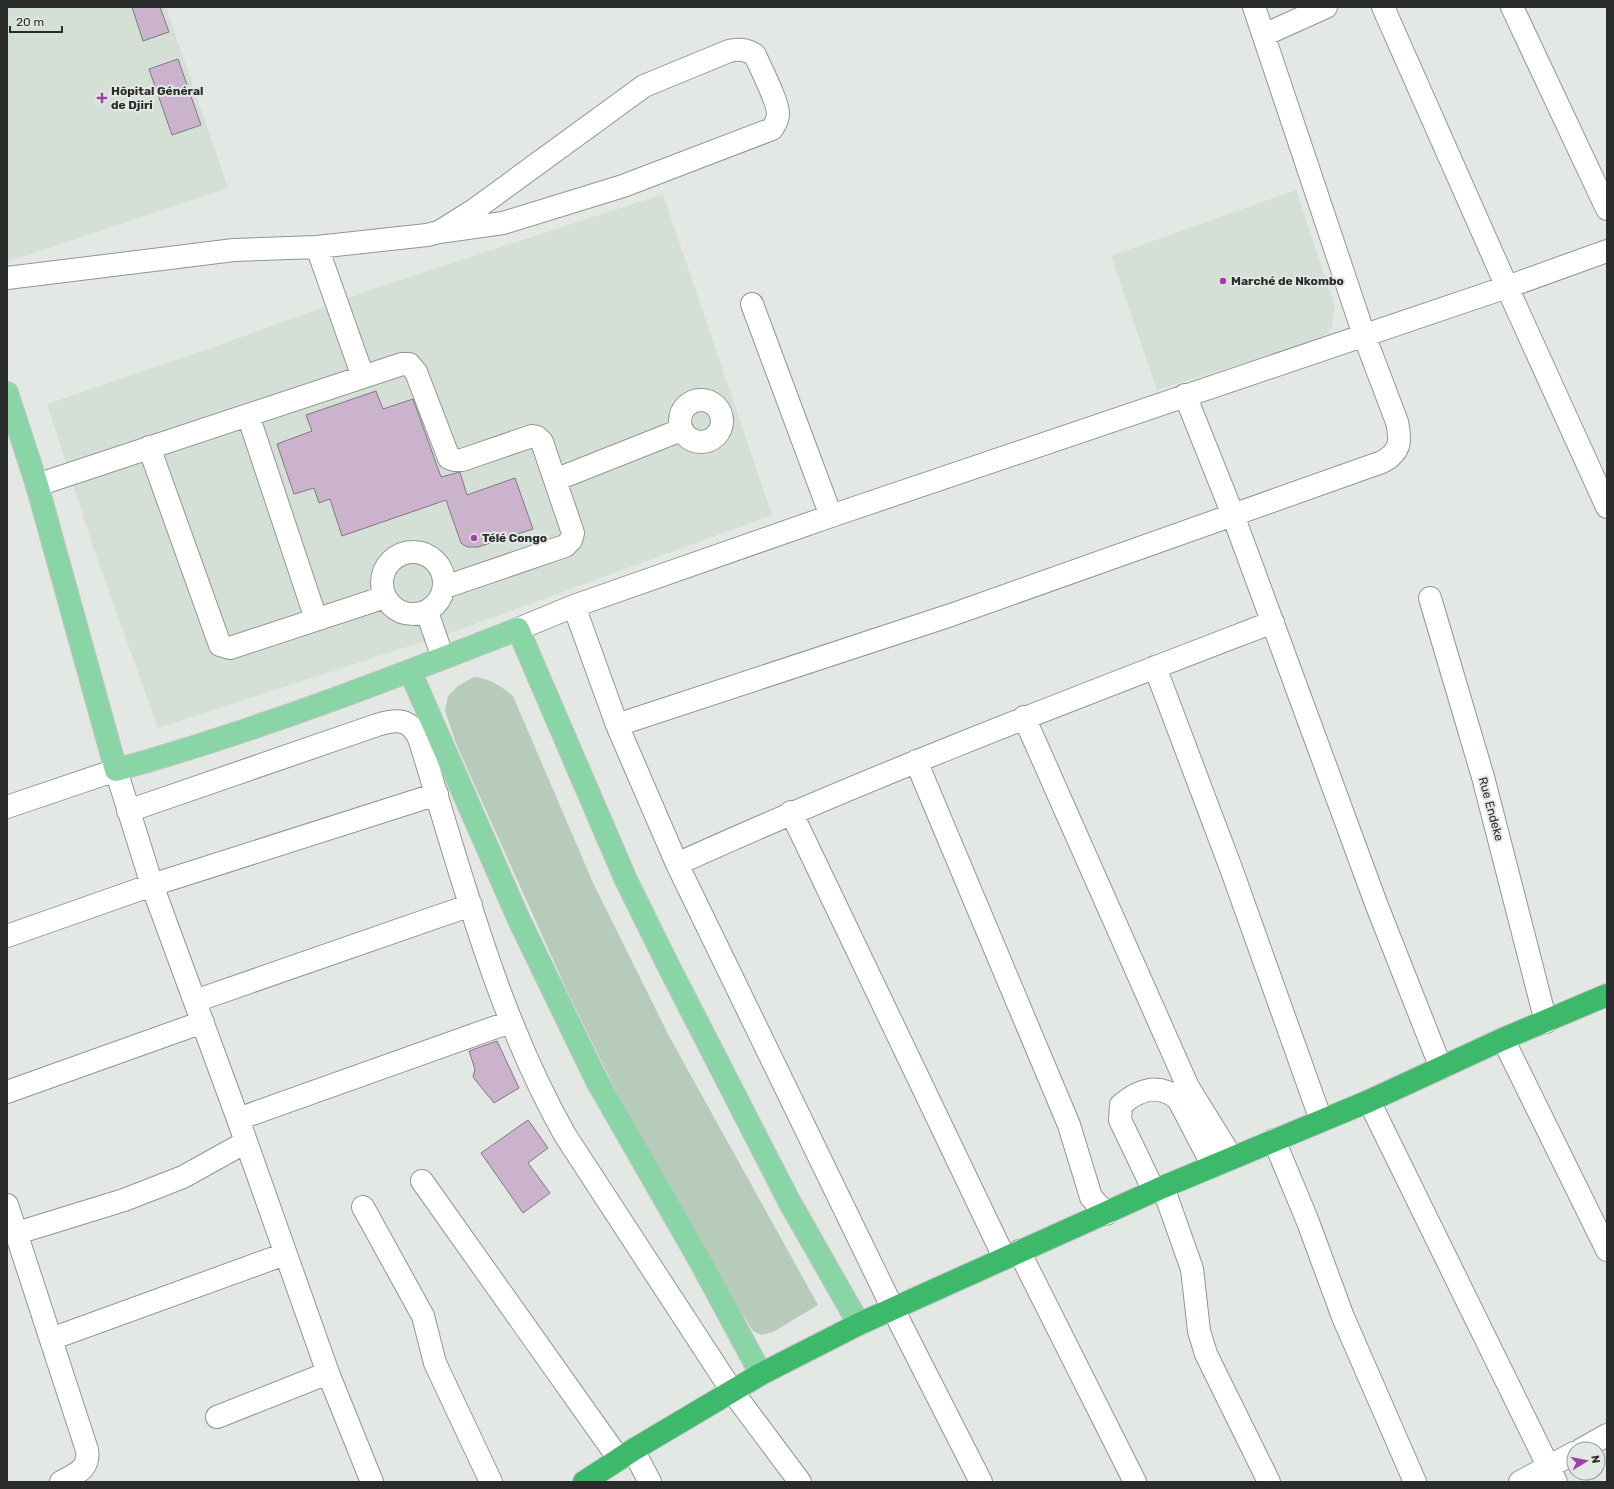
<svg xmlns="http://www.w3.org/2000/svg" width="1614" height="1489" font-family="Rubik,sans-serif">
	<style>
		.built { fill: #d4e0d6 }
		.green { fill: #b6cbba }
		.building { fill: #cbb3cd; stroke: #7d797e }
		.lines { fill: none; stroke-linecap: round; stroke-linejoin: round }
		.minor-casing { stroke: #919692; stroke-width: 24 }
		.major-casing { stroke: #c3c4c4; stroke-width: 24 }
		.highway-casing { stroke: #c3c4c4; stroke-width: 24 }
		.minor { stroke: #fff; stroke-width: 22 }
		.major { stroke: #8ad5a6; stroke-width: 22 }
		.highway { stroke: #3cb96a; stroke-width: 22 }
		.poi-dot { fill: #a041a9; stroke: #e3e8e4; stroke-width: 1.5 }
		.labels { text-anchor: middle; stroke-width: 4; stroke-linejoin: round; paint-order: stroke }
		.poi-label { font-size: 12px; font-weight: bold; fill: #2a2c2b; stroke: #e3e8e4; text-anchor: start }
		.street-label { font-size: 12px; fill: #2a2c2b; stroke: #e3e8e4 }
	</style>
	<rect width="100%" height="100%" fill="#e3e8e4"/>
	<path class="built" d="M7 7H166L228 188 7 262Z
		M1296 190 1335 306 1332 327 1320 340 1157 390 1111 256Z
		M663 194 772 515 456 631 158 728 93 547 47 404 214 347 376 288Z"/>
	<path class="green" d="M474 677C490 679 500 685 513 696L594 885 670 1038 818 1305 773 1332 761 1335 753 1331 732 1297 612 1083 568 993 457 746 445 711 448 696 458 686Z"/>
	<path class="building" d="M132 7H160L169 32 143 41Z
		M178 59 201 125 172 135 149 69Z
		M376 391 383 409 413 399 441 477 460 472 467 495 515 478 533 529 478 547H467L461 543 446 500 342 536 330 499 319 503 314 488 294 494 277 444 312 431 306 415Z
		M497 1041 519 1088 494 1103 473 1077 475 1069 469 1051Z
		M528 1120 548 1148 528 1163 550 1193 523 1213 481 1153Z"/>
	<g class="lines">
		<defs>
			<path id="minor" d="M1383 7 1507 287 1607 507
				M1512 7 1607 209
				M1264 35 1326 7
				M317 247 363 377
				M7 278 234 250 317 247 427 235 439 232 474 210 644 86 729 51C739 49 746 49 755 55 761 69 778 101 778 114 778 120 775 124 772 129L623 186 503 223 439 232
				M752 304 831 516
				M1185 395 1233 515 1377 906 1441 1068
				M680 421a21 21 0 1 1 42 0a21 21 0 1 1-42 0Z
				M248 415 316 619
				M149 447 220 645 230 648 385 597
				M555 480 681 430
				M37 485 402 364H409L416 372 449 458 455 460H462L532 436 537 437 542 442 573 533 571 540 565 546 445 587
				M382 583a31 31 0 1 1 62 0a31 31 0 1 1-62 0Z
				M1430 598 1483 777 1546 1022
				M574 606 617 725 677 864 893 1309 981 1482
				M427 612 443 658
				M518 629 574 606 831 516 1507 287 1607 251
				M1155 667 1232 871 1321 1120
				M1024 717 1188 1087 1232 1158
				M617 725 951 615 1382 462C1401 452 1401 441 1397 422L1364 335 1254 7
				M916 761 1069 1125 1091 1197 1106 1214
				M7 807 116 770 152 885 238 1119 328 1373 372 1482
				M128 811 377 725C397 719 409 718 419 738 461 872 496 1013 565 1135L732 1391 800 1482
				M791 812 1004 1257
				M677 864C873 775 1073 699 1273 622
				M7 936 152 885 437 794
				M195 1001 471 905
				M1503 1039 1607 1250
				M7 1092 203 1022
				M1369 1101 1556 1482
				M238 1119 510 1022
				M1274 1140 1308 1222 1343 1317 1415 1482
				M422 1181 619 1459
				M1163 1187 1192 1269 1199 1331 1206 1354 1269 1482
				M1154 1191 1120 1120 1121 1105C1139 1089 1159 1083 1178 1099L1213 1166
				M7 1205 87 1450C90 1469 76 1474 61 1482
				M363 1207 423 1316 435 1363 491 1482
				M7 1233H17L124 1200 183 1177 246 1142
				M1019 1251 1135 1482
				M51 1339 285 1254
				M217 1417 328 1373
				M1582 1449 1607 1435
				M633 1450 650 1482
				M1520 1482 1574 1453"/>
			<path id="major" d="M7 393 37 485 116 770C253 732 385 681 518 629L626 880 669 967 789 1201 859 1324
				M410 671 520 922 597 1081 699 1259 761 1374"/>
			<path id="highway" d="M584 1482 633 1450 761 1374 859 1324 1163 1187 1369 1101 1503 1039 1607 995"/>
		</defs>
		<use href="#minor" class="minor-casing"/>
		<use href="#major" class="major-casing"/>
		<use href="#highway" class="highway-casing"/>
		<use href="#minor" class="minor"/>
		<use href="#major" class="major"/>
		<use href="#highway" class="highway"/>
	</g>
	<g class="poi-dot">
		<path d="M100 92h4v4h4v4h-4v4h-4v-4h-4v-4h4z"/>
		<circle cx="1223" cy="281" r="4"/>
		<circle cx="474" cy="538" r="4"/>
	</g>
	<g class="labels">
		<g class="poi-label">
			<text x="111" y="95">Hôpital Général<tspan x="111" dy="14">de Djiri</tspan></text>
			<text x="1231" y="285">Marché de Nkombo</text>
			<text x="482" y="542">Télé Congo</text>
		</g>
		<g class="street-label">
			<text transform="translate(1491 809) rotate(75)" y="4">Rue Endeke</text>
		</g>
	</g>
	<rect width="1614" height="1489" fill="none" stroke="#2a2c2b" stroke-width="16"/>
	<g transform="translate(1586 1461) rotate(80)"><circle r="19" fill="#e3e8e4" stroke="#999d9a"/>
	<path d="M0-3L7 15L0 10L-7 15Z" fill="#a041a9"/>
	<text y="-6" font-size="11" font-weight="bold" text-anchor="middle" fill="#2a2c2b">N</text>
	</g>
	<path d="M10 26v6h52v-6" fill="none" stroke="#2a2c2b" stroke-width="2"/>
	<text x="16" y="26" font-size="12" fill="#2a2c2b" stroke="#e3e8e4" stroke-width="3" paint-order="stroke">20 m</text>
</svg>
